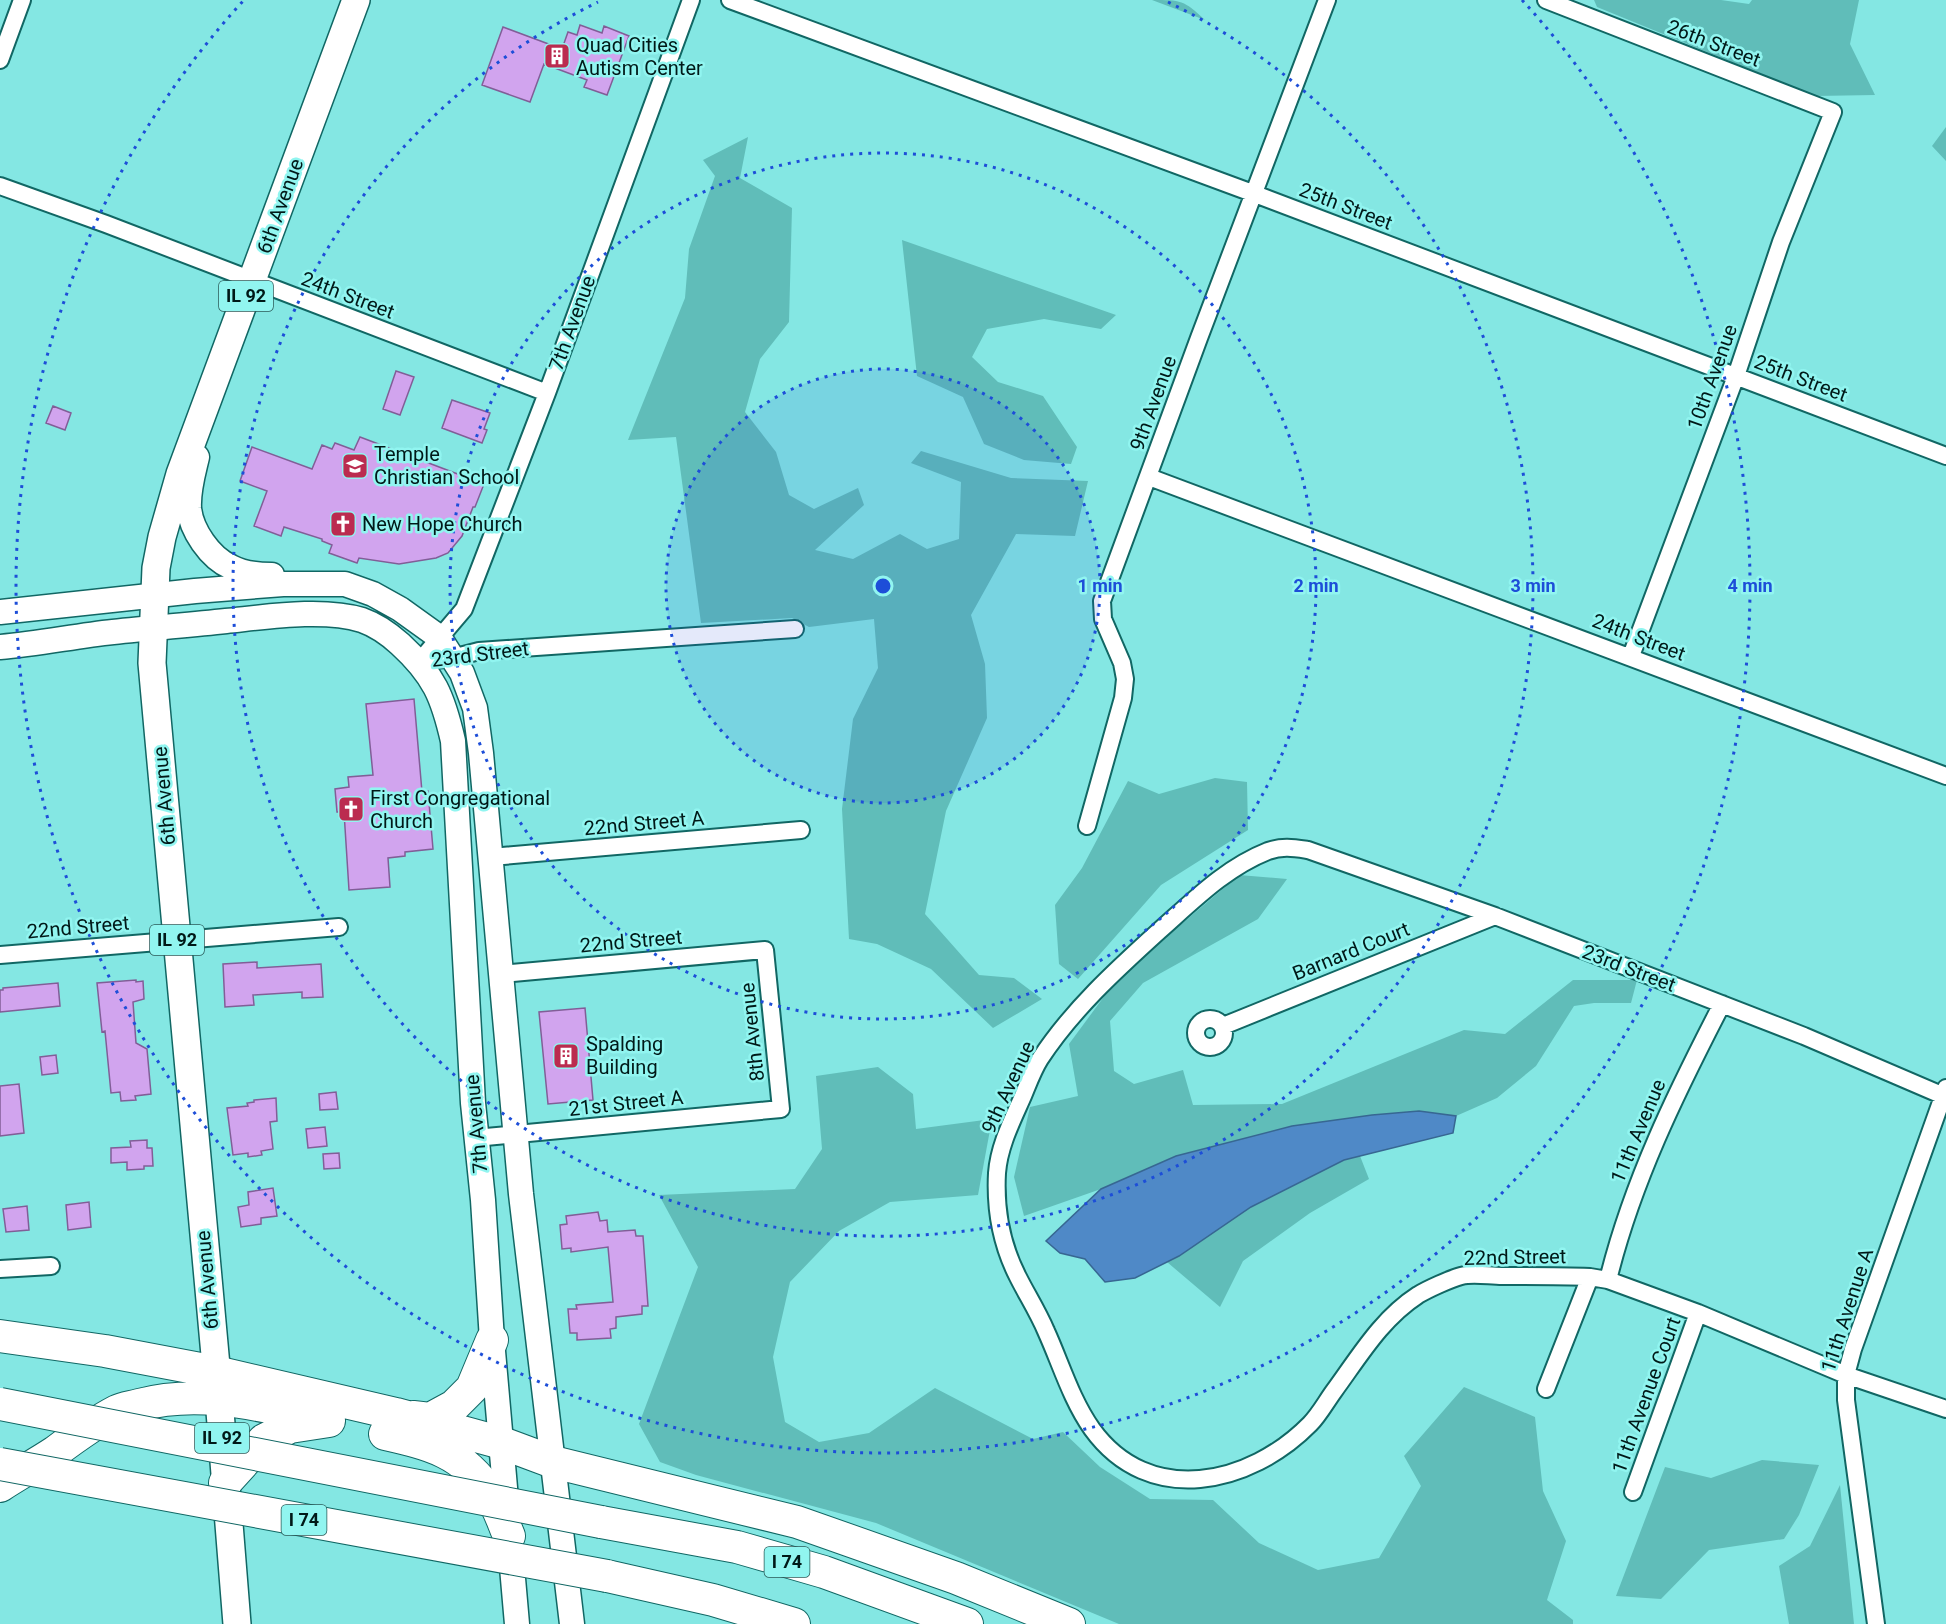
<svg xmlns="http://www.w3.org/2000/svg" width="1946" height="1624" font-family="Roboto,sans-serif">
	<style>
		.green { fill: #60bdb9 }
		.water { fill: #4f89c7; stroke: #376792; stroke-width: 1.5 }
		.building { fill: #d1a4ee; stroke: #815e97; stroke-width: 1.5 }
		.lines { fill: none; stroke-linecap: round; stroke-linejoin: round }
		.minor-casing { stroke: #116764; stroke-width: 20 }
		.secondary-casing { stroke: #116764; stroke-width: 27 }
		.primary-casing { stroke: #116764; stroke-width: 30 }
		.motorway-casing { stroke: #116764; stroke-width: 34 }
		.minor { stroke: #fff; stroke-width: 16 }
		.secondary { stroke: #fff; stroke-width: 24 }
		.primary { stroke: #fff; stroke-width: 27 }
		.motorway { stroke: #fff; stroke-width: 32 }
		.motorway-bridge-casing { stroke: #116764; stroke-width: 34; stroke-linecap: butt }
		.motorway-bridge { stroke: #fff; stroke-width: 32 }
		.ring { fill: none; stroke: #1d4ed8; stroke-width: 3; stroke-dasharray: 3 6 }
		.labels { text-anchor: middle; stroke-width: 5; stroke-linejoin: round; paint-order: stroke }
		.shield { fill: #91f5f0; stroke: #2c5b59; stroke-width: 1.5 }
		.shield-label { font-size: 18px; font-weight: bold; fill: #001918 }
		.street-label { font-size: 20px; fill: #001918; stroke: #91f5f0 }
		.poi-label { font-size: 20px; fill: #001918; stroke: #91f5f0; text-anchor: start }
		.centre { fill: #1d4ed8; stroke: #91f5f0; stroke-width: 3 }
		.ring-label { font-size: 18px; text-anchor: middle; font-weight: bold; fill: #1d4ed8; stroke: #91f5f0; stroke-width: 5; stroke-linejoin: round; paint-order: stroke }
	</style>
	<rect width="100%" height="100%" fill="#84e7e3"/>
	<path class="green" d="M1152 0C1181 0 1184 0 1205 20Z
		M1594 0H1721L1749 4 1752 0H1859L1850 44 1875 95 1815 96 1597 7Z
		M1946 127V161L1932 146Z
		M748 137 740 178 792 208 789 322 760 359 745 412 776 452 789 495 814 509 858 488 864 505 815 550 853 559 900 534 927 549 959 539 961 482 911 463 921 451 1011 478 1088 481 1075 536 1016 534 971 615 985 664 987 718 946 811 925 914 979 975 1014 978 1042 999 993 1028 931 969 877 944 849 939 842 809 853 719 878 668 874 619 809 627 792 618 701 623 676 437 628 440 685 298 689 249 715 176 703 160Z
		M902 240 1116 315 1101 329 1044 319 987 329 972 357 998 382 1043 396 1077 447 1071 464 1024 460 984 444 963 397 917 376Z
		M1215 778 1247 782 1248 830 1161 885 1078 979 1059 964 1055 905 1082 868 1128 781 1159 794Z
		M1239 875 1287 879 1258 919 1143 983 1110 1021 1114 1071 1134 1084 1183 1070 1193 1105 1282 1104 1464 1030 1505 1034 1573 980H1637L1631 1003H1594L1574 1006 1536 1066 1497 1098 1456 1116 1419 1111 1372 1115 1292 1126 1176 1156 1101 1189 1024 1216 1014 1177 1030 1107 1078 1096 1069 1044 1117 979Z
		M878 1067 913 1094 916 1129 992 1119 978 1195 890 1202 839 1231 790 1282 773 1357 785 1422 819 1442 869 1433 935 1388 1033 1439 1063 1432 1100 1467 1150 1499 1213 1500 1259 1543 1318 1570 1379 1558 1421 1486 1404 1456 1464 1387 1535 1417 1543 1491 1566 1541 1547 1600 1573 1620V1624H1119L876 1523 696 1475 660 1462 639 1424 698 1267 659 1195 795 1189 822 1149 816 1076Z
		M1360 1156 1369 1179 1310 1213 1243 1261 1220 1307 1167 1262 1251 1207 1344 1160Z
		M1762 1460 1819 1465 1799 1515 1784 1539 1709 1550 1661 1599 1616 1596 1665 1467 1711 1478Z
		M1840 1485 1854 1624H1789L1779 1566 1810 1546Z"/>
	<path class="water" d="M1419 1111 1456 1116 1453 1133 1344 1160 1251 1207 1179 1256 1135 1278 1105 1282 1085 1259 1060 1253 1046 1241 1101 1189 1176 1156 1292 1126 1372 1115Z"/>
	<path class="building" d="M580 25 602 33 604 26 629 36 607 95 584 87 587 80 544 64 530 102 482 85 503 27 562 49 568 32 577 35Z
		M396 371 414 377 400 415 383 409Z
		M452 400 490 413 484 429 487 430 482 443 442 428Z
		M53 406 71 413 65 430 46 423Z
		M360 437 484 484 475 507H473L462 536 448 553 436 558 399 564 359 558 357 563 329 553 332 545 322 541V539L284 527 281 536 254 526 267 491 240 481 252 447 312 469 322 445 332 449 335 443 354 450Z
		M414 699 422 792 428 791 433 849 405 852V856L388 858 390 887 349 890 344 812H337L335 789 349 787 348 777 373 775 366 704Z
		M257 962V968L321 964 323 997 302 998V992L253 995 254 1005 225 1007 223 964Z
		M136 980V982L143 981 144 999 133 1002 136 1043 147 1049 151 1094 135 1096 136 1100 121 1101 120 1092 111 1093 105 1031 102 1032 97 983Z
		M58 983 60 1006 0 1012V990H3V988Z
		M585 1008 593 1100 548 1104 539 1012Z
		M56 1055 58 1073 42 1075 40 1057Z
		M19 1084 24 1133 0 1136V1086Z
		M336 1092 338 1109 320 1110 319 1094Z
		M276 1098 277 1121 270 1122 273 1149 261 1151 262 1155 248 1157V1153L233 1155 227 1108 248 1106 247 1103 254 1102V1100Z
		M325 1127 327 1146 308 1148 306 1129Z
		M147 1140V1148H152L153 1166H144V1169L127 1170V1162L111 1163V1148L131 1147 130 1141Z
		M339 1153 340 1168 324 1169 323 1154Z
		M273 1188 277 1216 261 1218V1224L241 1227 238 1207 249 1205 248 1192Z
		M89 1202 91 1227 68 1230 66 1205Z
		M27 1206 29 1230 6 1232 3 1209Z
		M598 1212 600 1221 607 1220 608 1232 635 1230 636 1236H643L648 1306H642V1314L616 1317V1328L610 1329 611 1338 577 1340V1333H570L568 1309H577L576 1305 613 1302 608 1247 571 1252V1248L562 1249 560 1225 567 1224 566 1216Z"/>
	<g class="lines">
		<defs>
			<path id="minor" d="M730 0 1255 194 1946 456
				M1546 0 1833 112 1781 242 1736 376 1631 656
				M0 60 22 0
				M0 186 106 224 547 393
				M1149 477 1946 776
				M419 662 464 609 547 393 691 0
				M419 662 452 658 479 651 795 629
				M1087 826 1123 698 1125 679 1122 663 1103 619 1102 601 1199 338 1327 0
				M491 857 801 830
				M0 955 339 927
				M1196 1033a14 14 0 1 1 28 0a14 14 0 1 1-28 0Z
				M1223 1026 1495 916
				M1946 1097 1804 1036 1495 916 1308 850C1294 848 1282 846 1268 851 1225 868 1193 901 1159 931 1116 970 1072 1010 1040 1059 1033 1070 1028 1084 1023 1096 1012 1121 999 1146 997 1173 995 1210 1001 1244 1018 1277 1027 1295 1038 1312 1046 1331 1061 1364 1071 1399 1092 1429 1149 1508 1250 1485 1310 1424 1319 1415 1326 1402 1334 1391 1359 1357 1381 1319 1418 1295 1428 1289 1450 1279 1461 1276 1473 1273 1489 1276 1502 1276 1531 1276 1561 1276 1590 1277L1608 1280 1698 1313 1846 1375 1946 1409
				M475 1138 781 1109 765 950 501 974
				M0 1269 51 1266
				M1608 1280C1632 1182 1676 1093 1722 1004
				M1546 1389 1590 1277
				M1633 1492 1698 1313
				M1876 1624 1846 1400V1375L1853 1349 1946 1088"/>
			<path id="secondary" d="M197 457C193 474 188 490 189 508 191 530 210 558 231 567 242 573 259 575 272 575
				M0 612 195 591 283 584H345L373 594 400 609 439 637 462 673 475 708 481 753 521 1194 572 1624
				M0 647C38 644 75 636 113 632 150 628 188 625 226 621 266 617 323 608 362 620 376 625 389 634 400 644 434 675 443 697 453 741L473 1103 483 1200 492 1340 517 1624"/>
			<path id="primary" d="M237 1624 219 1399 152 663 156 568 162 537 180 474 356 0"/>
			<path id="motorway" d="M0 1336 105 1351 216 1372 396 1414 502 1443 553 1462 797 1522 956 1578 1069 1624
				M413 1417 430 1419 454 1406 472 1388 492 1340
				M385 1434C429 1444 464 1452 490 1494 498 1506 503 1522 509 1536
				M225 1483 264 1440 290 1427 329 1421
				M0 1486C18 1474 37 1464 55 1452 75 1437 94 1423 117 1411 123 1408 132 1407 139 1405 192 1391 246 1401 298 1414
				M601 1522 737 1547 824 1572 967 1624
				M607 1576 713 1600 794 1624"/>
		</defs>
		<use href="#minor" class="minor-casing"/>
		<use href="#secondary" class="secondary-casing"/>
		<use href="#primary" class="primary-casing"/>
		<use href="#motorway" class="motorway-casing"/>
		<use href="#minor" class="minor"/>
		<use href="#secondary" class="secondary"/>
		<use href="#primary" class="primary"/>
		<use href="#motorway" class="motorway"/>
		<defs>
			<path id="motorway-bridge" d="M0 1404 601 1522
				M0 1464 607 1576"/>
		</defs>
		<use href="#motorway-bridge" class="motorway-bridge-casing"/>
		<use href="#motorway-bridge" class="motorway-bridge"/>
	</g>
	<circle cx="883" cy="586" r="217" fill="#1d4ed8" fill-opacity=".12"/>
	<g class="ring">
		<circle cx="883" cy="586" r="217"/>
		<circle cx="883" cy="586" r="433"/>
		<path d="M1168 2A650 650 0 1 1 598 2"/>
		<path d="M1522 0A867 867 0 1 1 244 0"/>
	</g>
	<defs>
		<symbol id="building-square" viewBox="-11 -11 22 22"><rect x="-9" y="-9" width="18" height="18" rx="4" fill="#bb2b4f" stroke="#91f5f0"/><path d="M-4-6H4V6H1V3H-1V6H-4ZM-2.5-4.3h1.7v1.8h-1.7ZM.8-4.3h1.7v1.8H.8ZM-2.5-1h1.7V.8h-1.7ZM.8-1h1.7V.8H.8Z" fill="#fff"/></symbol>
		<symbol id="school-square" viewBox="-11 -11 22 22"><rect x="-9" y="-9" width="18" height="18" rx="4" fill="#bb2b4f" stroke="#91f5f0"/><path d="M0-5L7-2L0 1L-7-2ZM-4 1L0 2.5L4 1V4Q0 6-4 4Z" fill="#fff"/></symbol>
		<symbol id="church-square" viewBox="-11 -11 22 22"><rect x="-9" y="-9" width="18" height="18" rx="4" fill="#bb2b4f" stroke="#91f5f0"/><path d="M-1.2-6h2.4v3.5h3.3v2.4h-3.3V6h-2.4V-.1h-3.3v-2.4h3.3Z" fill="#fff"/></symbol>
	</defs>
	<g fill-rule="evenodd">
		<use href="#building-square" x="542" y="41" width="30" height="30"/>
		<use href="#school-square" x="340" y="451" width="30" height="30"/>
		<use href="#church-square" x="328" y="509" width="30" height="30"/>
		<use href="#church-square" x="336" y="794" width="30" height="30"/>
		<use href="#building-square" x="551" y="1041" width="30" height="30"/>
	</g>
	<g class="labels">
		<g class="shield">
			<rect x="219" y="281" width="54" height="30" rx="4.5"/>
			<rect x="150" y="925" width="54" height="30" rx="4.5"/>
			<rect x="195" y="1423" width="54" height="30" rx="4.5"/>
			<rect x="281.5" y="1505" width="45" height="30" rx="4.5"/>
			<rect x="764.5" y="1547" width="45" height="30" rx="4.5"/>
		</g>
		<g class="shield-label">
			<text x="246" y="302">IL 92</text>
			<text x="177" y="946">IL 92</text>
			<text x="222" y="1444">IL 92</text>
			<text x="304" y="1526">I 74</text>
			<text x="787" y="1568">I 74</text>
		</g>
		<g class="street-label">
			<text transform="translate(1714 43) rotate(21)" y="7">26th Street</text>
			<text transform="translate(280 206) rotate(-70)" y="7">6th Avenue</text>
			<text transform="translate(1346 206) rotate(21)" y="7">25th Street</text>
			<text transform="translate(348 295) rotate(21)" y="7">24th Street</text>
			<text transform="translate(572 323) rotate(-70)" y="7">7th Avenue</text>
			<text transform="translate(1712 377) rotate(-70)" y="7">10th Avenue</text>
			<text transform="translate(1801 378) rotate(21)" y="7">25th Street</text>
			<text transform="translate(1153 403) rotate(-70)" y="7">9th Avenue</text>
			<text transform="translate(1639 637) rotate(21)" y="7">24th Street</text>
			<text transform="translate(480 654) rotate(-7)" y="7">23rd Street</text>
			<text transform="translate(164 796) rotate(-95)" y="7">6th Avenue</text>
			<text transform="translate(644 823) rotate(-5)" y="7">22nd Street A</text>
			<text transform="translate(78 927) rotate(-5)" y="7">22nd Street</text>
			<text transform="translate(631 941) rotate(-5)" y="7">22nd Street</text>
			<text transform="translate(1351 951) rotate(-22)" y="7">Barnard Court</text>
			<text transform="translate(1629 968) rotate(21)" y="7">23rd Street</text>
			<text transform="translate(752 1032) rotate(-96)" y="7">8th Avenue</text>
			<text transform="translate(1008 1087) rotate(-65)" y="7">9th Avenue</text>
			<text transform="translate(626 1103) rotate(-6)" y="7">21st Street A</text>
			<text transform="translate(476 1124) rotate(-95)" y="7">7th Avenue</text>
			<text transform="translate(1638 1131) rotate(-67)" y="7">11th Avenue</text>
			<text transform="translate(1515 1257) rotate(-1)" y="7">22nd Street</text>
			<text transform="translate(207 1280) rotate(-95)" y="7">6th Avenue</text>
			<text transform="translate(1847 1310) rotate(-72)" y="7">11th Avenue A</text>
			<text transform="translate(1646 1395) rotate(-70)" y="7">11th Avenue Court</text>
		</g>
		<g class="poi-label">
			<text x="576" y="52">Quad Cities<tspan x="576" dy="23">Autism Center</tspan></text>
			<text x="374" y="461">Temple<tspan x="374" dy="23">Christian School</tspan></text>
			<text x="362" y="531">New Hope Church</text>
			<text x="370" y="805">First Congregational<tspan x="370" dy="23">Church</tspan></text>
			<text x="586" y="1051">Spalding<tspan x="586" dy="23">Building</tspan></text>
		</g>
	</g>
	<circle cx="883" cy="586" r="9" class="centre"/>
	<g class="ring-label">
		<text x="1100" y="592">1 min</text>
		<text x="1316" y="592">2 min</text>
		<text x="1533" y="592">3 min</text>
		<text x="1750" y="592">4 min</text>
	</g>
</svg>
